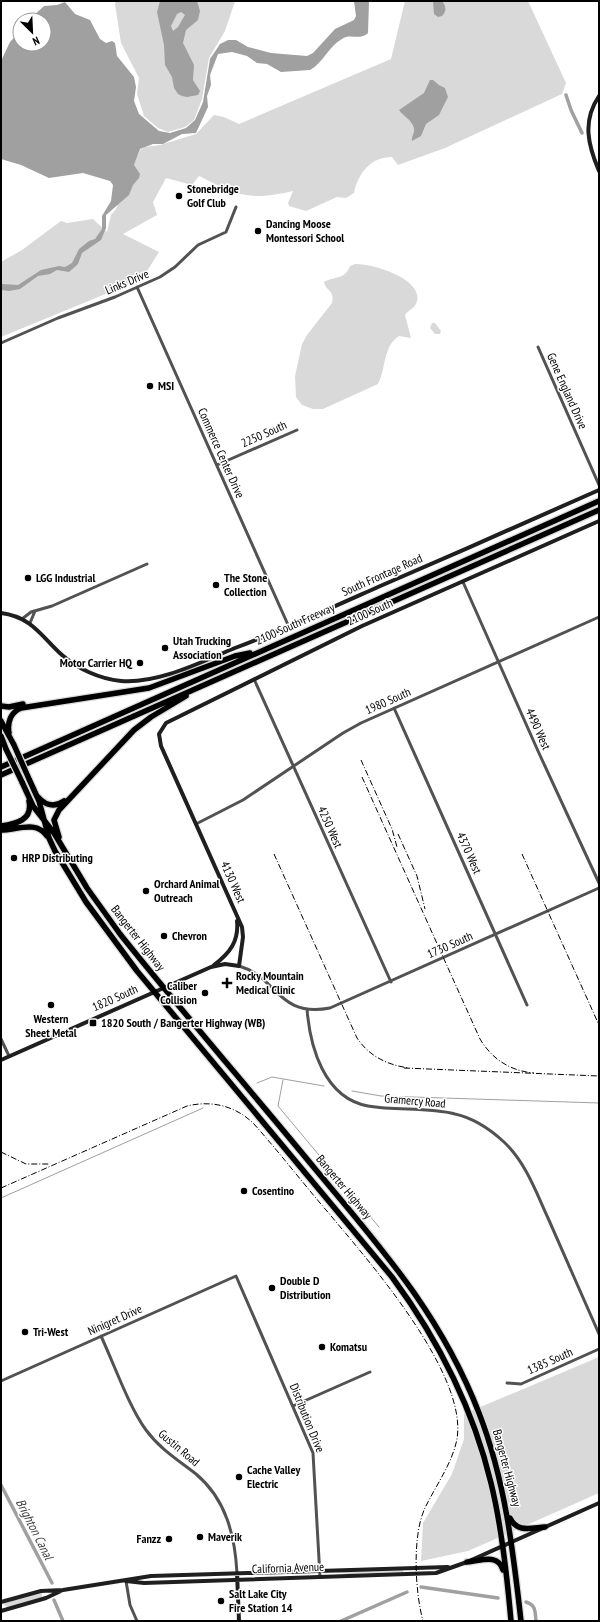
<svg xmlns="http://www.w3.org/2000/svg" width="600" height="1622" font-family="'PT Sans Narrow',sans-serif">
	<style>
		.green { fill: #d9d9d9 }
		.water { fill: #a0a0a0; fill-rule: evenodd }
		.lines { fill: none; stroke-linecap: round; stroke-linejoin: round }
		.stream { stroke: #a0a0a0; stroke-width: 1 }
		.canal { stroke: #a0a0a0; stroke-width: 3.5 }
		.highway-casing { stroke: #dbdbdb; stroke-width: 8 }
		.street { stroke: #525252; stroke-width: 3 }
		.secondary { stroke: #1f1f1f; stroke-width: 4 }
		.highway { stroke: #000; stroke-width: 5.5 }
		.rail { stroke: #000; stroke-width: 1; stroke-dasharray: 6 2 1 2; stroke-linecap: butt }
		.highway-bridge-casing { stroke: #dbdbdb; stroke-width: 8; stroke-linecap: butt }
		.highway-bridge { stroke: #000; stroke-width: 5.5 }
		.poi-dot { fill: #000; stroke: #fff; stroke-width: 1.5 }
		.labels { text-anchor: middle; stroke-width: 3; stroke-linejoin: round; paint-order: stroke }
		.poi-label { font-size: 12px; font-weight: bold; fill: #000; stroke: #fff; text-anchor: start }
		.street-label { font-size: 12px; fill: #000; stroke: #fff }
		.water-label { font-size: 13px; font-style: italic; fill: #414141; stroke: #fff }
	</style>
	<rect width="100%" height="100%" fill="#fff"/>
	<path class="green" d="M116 1H235L225 31 209 58 202 99 194 120 185 127 168 132 158 128 144 116 137 94 139 78 121 43 115 4Z
		M405 1H528L566 83 562 94 445 148 398 165 392 157C371 157 358 173 354 193L346 198 337 197 306 211 289 206 288 203 293 191C249 201 239 196 199 176L192 185 166 178 153 202 157 215 123 234 159 252 142 279 1 337V262L22 250 61 221 67 223 93 219 107 232 111 215 116 209 140 150 145 147 160 145 196 134 214 115 224 117 239 124 391 59Z
		M355 264C372 263 423 279 417 301 415 309 409 309 405 315L411 338 399 336C383 346 386 369 378 384L323 409H313L302 405 296 397 295 376 302 344 307 335 332 303C335 289 325 291 324 282 334 276 345 280 350 266Z
		M432 323H435L441 331 440 334H435L430 328Z
		M599 1357V1493L468 1551 421 1561 423 1523 452 1474 464 1439V1414Z
		M403 1570V1572L350 1574 330 1572Z
		M42 1593V1597L8 1607 4 1605V1603Z"/>
	<path class="water" d="M160 1H197L200 11 198 20 186 30 183 43 194 65 193 80 200 91 198 95 187 97 182 96 178 94 174 88 172 77 165 65 164 45 157 12ZM181 12 185 15 178 27 173 31 171 26 177 14Z
		M354 1 369 2 368 33C360 41 350 33 342 39 329 46 323 63 310 70L281 72 267 64 257 63 247 56 232 52 218 54 210 75 211 85 207 96 208 107 196 133 182 134 163 144H153L140 149 134 165 140 174 139 178 133 185 129 195 106 215V228L101 240 82 253 78 264 69 272 57 270 50 274 38 276 20 289 9 291 1 290V284L18 285 41 270 59 266 65 267 72 263 79 249 89 241 95 239 102 229V216L111 201 113 185 110 181 83 173 49 178 21 165 1 159V61L10 42 20 31V44H44V20H29L44 6 57 5 65 2 75 14 90 20 100 39 106 43 112 41 115 43 117 56 134 77 136 87 134 101 139 114 159 131 170 133 186 128 195 120 203 102 210 59 220 44 228 40H236L248 47 271 53 307 56 313 53 335 29 354 20 356 16Z
		M433 1H442C446 6 447 11 442 16L438 17 434 14Z
		M430 80H433L439 85 445 88 448 97 439 115 426 124 421 136 412 141C411 136 415 134 414 128 412 120 403 116 399 110L424 93Z"/>
	<g class="lines">
		<path class="stream" d="M283 1080 278 1106 379 1227
			M257 1083 272 1077 324 1086
			M352 1091 381 1096 599 1103
			M1 1198 203 1108"/>
		<path class="canal" d="M566 95 571 110 582 133
			M1 1485 52 1583
			M421 1587 498 1598
			M54 1600 63 1621
			M526 1602C536 1605 535 1611 536 1621
			M341 1621 407 1592"/>
		<defs>
			<path id="highway" d="M1 706 9 707 23 704
				M1 721 14 745
				M9 733C7 722 11 712 21 708L149 688 235 656 250 653
				M1 736 6 749
				M1 767 599 501
				M1 775 599 510
				M29 779 39 801 49 838 55 851 86 902 137 971 392 1277C437 1338 473 1408 491 1483 502 1528 507 1575 511 1621
				M22 782 33 806 54 833 87 888 120 934C184 1014 251 1091 316 1170 382 1249 441 1315 479 1413 505 1480 513 1550 521 1621
				M38 797C45 805 54 808 64 801
				M1 826C16 824 33 820 29 801
				M1 830C17 830 36 820 47 836
				M59 837 54 820 59 810 134 730 151 717 186 696
				M510 1518C517 1533 531 1528 545 1527
				M467 1562C481 1561 498 1553 503 1570"/>
		</defs>
		<use href="#highway" class="highway-casing"/>
		<path class="street" d="M137 287 289 627
			M1 343 58 318 115 297 160 277 175 267 198 245 226 232 236 207
			M538 347 599 485
			M217 465 297 430
			M463 582 538 751 599 883
			M22 619 31 612 52 606 147 564
			M30 623 35 611
			M254 679 391 982
			M394 708 527 1005
			M196 824 243 800 343 733 361 723 599 617
			M239 966C278 977 277 1018 330 1008L599 888
			M307 1009C310 1047 324 1098 368 1106 397 1111 427 1107 455 1114 473 1118 491 1130 504 1142 526 1163 536 1192 548 1218 565 1257 582 1295 599 1334
			M1 1039 9 1056
			M101 1336C114 1364 129 1407 146 1430 160 1449 178 1460 196 1474 226 1499 235 1536 237 1573
			M1 1381 236 1276 313 1453 320 1577
			M507 1383 521 1384 599 1349
			M293 1406 370 1372
			M126 1581 130 1605 137 1621"/>
		<path class="secondary" d="M599 96C582 121 588 145 599 171
			M1 613C32 617 41 636 62 655 78 669 100 679 121 681 158 684 201 662 235 648 283 630 331 608 378 587 452 555 525 523 599 490
			M214 965C230 953 239 941 237 921
			M1 1060 211 967 225 964 239 966 243 937 242 927 161 746 159 734 166 723 362 626 599 521
			M237 1573 239 1621
			M126 1581 144 1583 436 1573 467 1562 599 1503
			M1 1602 41 1591 63 1590 151 1576 448 1567
			M1 1611 46 1598 61 1591"/>
		<use href="#highway" class="highway"/>
		<path class="rail" d="M361 760 392 829 397 847
			M362 777 480 1039C492 1059 510 1071 534 1073
			M398 834 417 876 425 909
			M274 854 357 1038C369 1056 387 1065 409 1068
			M522 854 599 1025
			M404 1068 599 1076
			M1 1152 26 1164H50
			M1 1188 187 1106C212 1100 236 1106 254 1124 279 1152 302 1182 326 1210 367 1259 468 1373 457 1439 452 1464 436 1485 425 1508 412 1535 415 1592 423 1621"/>
		<defs>
			<path id="highway-bridge" d="M14 745 29 779
				M6 749 22 782"/>
		</defs>
		<use href="#highway-bridge" class="highway-bridge-casing"/>
		<use href="#highway-bridge" class="highway-bridge"/>
	</g>
	<g class="poi-dot">
		<circle cx="179" cy="196" r="4"/>
		<circle cx="258" cy="231" r="4"/>
		<circle cx="150" cy="386" r="4"/>
		<circle cx="28" cy="578" r="4"/>
		<circle cx="216" cy="585" r="4"/>
		<circle cx="165" cy="648" r="4"/>
		<circle cx="140" cy="663" r="4"/>
		<circle cx="14" cy="858" r="4"/>
		<circle cx="146" cy="891" r="4"/>
		<circle cx="164" cy="936" r="4"/>
		<path d="M225 977h4v4h4v4h-4v4h-4v-4h-4v-4h4z"/>
		<circle cx="205" cy="993" r="4"/>
		<circle cx="51" cy="1005" r="4"/>
		<rect x="89" y="1019" width="8" height="8" rx="2"/>
		<circle cx="244" cy="1191" r="4"/>
		<circle cx="272" cy="1288" r="4"/>
		<circle cx="25" cy="1332" r="4"/>
		<circle cx="322" cy="1347" r="4"/>
		<circle cx="239" cy="1477" r="4"/>
		<circle cx="200" cy="1537" r="4"/>
		<circle cx="169" cy="1539" r="4"/>
		<circle cx="221" cy="1601" r="4"/>
	</g>
	<g class="labels">
		<g class="poi-label">
			<text x="187" y="193">Stonebridge<tspan x="187" dy="14">Golf Club</tspan></text>
			<text x="266" y="228">Dancing Moose<tspan x="266" dy="14">Montessori School</tspan></text>
			<text x="158" y="390">MSI</text>
			<text x="36" y="582">LGG Industrial</text>
			<text x="224" y="582">The Stone<tspan x="224" dy="14">Collection</tspan></text>
			<text x="173" y="645">Utah Trucking<tspan x="173" dy="14">Association</tspan></text>
			<text x="132" y="667" text-anchor="end">Motor Carrier HQ</text>
			<text x="22" y="862">HRP Distributing</text>
			<text x="154" y="888">Orchard Animal<tspan x="154" dy="14">Outreach</tspan></text>
			<text x="172" y="940">Chevron</text>
			<text x="236" y="980">Rocky Mountain<tspan x="236" dy="14">Medical Clinic</tspan></text>
			<text x="197" y="990" text-anchor="end">Caliber<tspan x="197" dy="14">Collision</tspan></text>
			<text x="51" y="1023" text-anchor="middle">Western<tspan x="51" dy="14">Sheet Metal</tspan></text>
			<text x="101" y="1027">1820 South / Bangerter Highway (WB)</text>
			<text x="252" y="1195">Cosentino</text>
			<text x="280" y="1285">Double D<tspan x="280" dy="14">Distribution</tspan></text>
			<text x="33" y="1336">Tri-West</text>
			<text x="330" y="1351">Komatsu</text>
			<text x="247" y="1474">Cache Valley<tspan x="247" dy="14">Electric</tspan></text>
			<text x="208" y="1541">Maverik</text>
			<text x="161" y="1543" text-anchor="end">Fanzz</text>
			<text x="229" y="1598">Salt Lake City<tspan x="229" dy="14">Fire Station 14</tspan></text>
		</g>
		<g class="street-label">
			<text transform="translate(127 282) rotate(-23)" y="4">Links Drive</text>
			<text transform="translate(567 391) rotate(66)" y="4">Gene England Drive</text>
			<text transform="translate(264 434) rotate(-24)" y="4">2250 South</text>
			<text transform="translate(221 453) rotate(66)" y="4">Commerce Center Drive</text>
			<text transform="translate(382 575) rotate(-24)" y="4">South Frontage Road</text>
			<text transform="translate(370 612) rotate(-24)" y="4">2100 South</text>
			<text transform="translate(295 624) rotate(-24)" y="4">2100 South Freeway</text>
			<text transform="translate(388 701) rotate(-24)" y="4">1980 South</text>
			<text transform="translate(538 729) rotate(66)" y="4">4490 West</text>
			<text transform="translate(330 827) rotate(66)" y="4">4250 West</text>
			<text transform="translate(469 853) rotate(66)" y="4">4370 West</text>
			<text transform="translate(233 882) rotate(66)" y="4">4130 West</text>
			<text transform="translate(138 938) rotate(52)" y="4">Bangerter Highway</text>
			<text transform="translate(450 945) rotate(-24)" y="4">1730 South</text>
			<text transform="translate(115 998) rotate(-24)" y="4">1820 South</text>
			<text transform="translate(415 1101) rotate(5)" y="4">Gramercy Road</text>
			<text transform="translate(344 1187) rotate(50)" y="4">Bangerter Highway</text>
			<text transform="translate(115 1320) rotate(-24)" y="4">Ninigret Drive</text>
			<text transform="translate(550 1361) rotate(-24)" y="4">1385 South</text>
			<text transform="translate(307 1418) rotate(68)" y="4">Distribution Drive</text>
			<text transform="translate(179 1448) rotate(40)" y="4">Gustin Road</text>
			<text transform="translate(507 1468) rotate(75)" y="4">Bangerter Highway</text>
			<text transform="translate(288 1568) rotate(-2)" y="4">California Avenue</text>
		</g>
		<g class="water-label">
			<text transform="translate(35 1529) rotate(63)" y="5">Brighton Canal</text>
		</g>
	</g>
	<rect width="600" height="1622" fill="none" stroke="#000000" stroke-width="4"/>
	<g transform="translate(32 32) rotate(156)"><circle r="19" fill="#ffffff" stroke="#999999"/>
	<path d="M0-3L7 15L0 10L-7 15Z" fill="#000000"/>
	<text y="-6" font-size="11" font-weight="bold" text-anchor="middle" fill="#000000">N</text>
	</g>
</svg>
